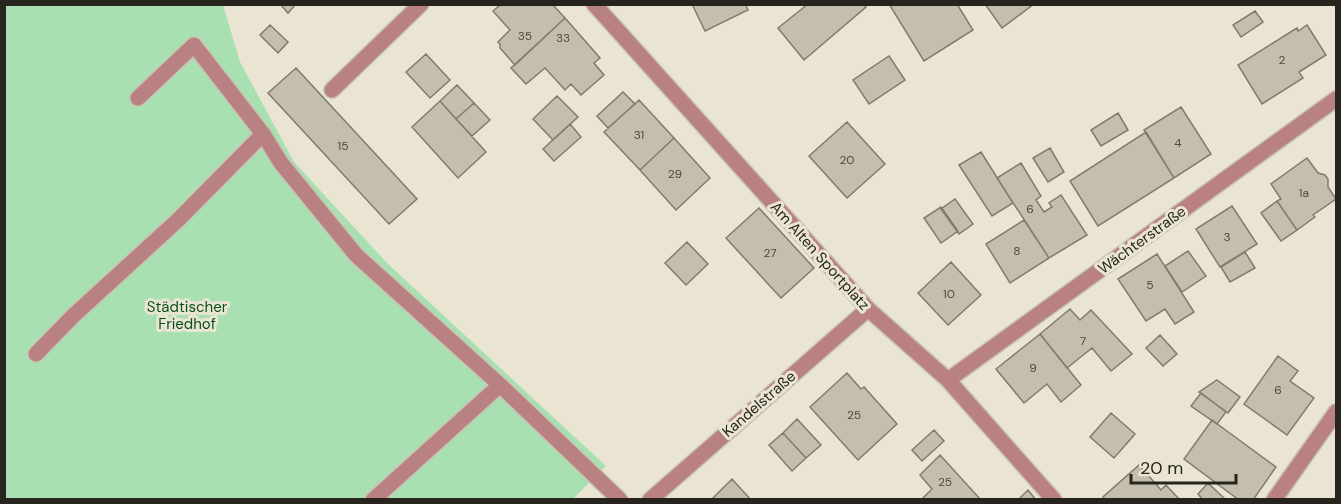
<svg xmlns="http://www.w3.org/2000/svg" width="1341" height="504" font-family="'DM Sans',sans-serif">
	<style>
		.green { fill: #a9e0b1 }
		.building { fill: #c4bead; stroke: #807b6a; stroke-width: 1.5 }
		.lines { fill: none; stroke-linecap: round; stroke-linejoin: round }
		.minor-casing { stroke: #c7c2b1; stroke-width: 18 }
		.minor { stroke: #b98181; stroke-width: 15 }
		.labels { text-anchor: middle; stroke-width: 6; stroke-linejoin: round; paint-order: stroke }
		.number-label { font-size: 12px; fill: #4e4a41 }
		.street-label { font-size: 15px; fill: #26241d; stroke: #eae5d2 }
		.park-label { font-size: 15px; fill: #0b4f20; stroke: #eae5d2 }
	</style>
	<rect width="100%" height="100%" fill="#eae5d2"/>
	<path class="green" d="M4 5H223L240 62 294 162 387 263 606 466 573 499H5Z"/>
	<path class="building" d="M280 4H296L288 13Z
		M498 4H552L565 18 515 65 500 48V44L498 42 510 30 493 11 499 6Z
		M692 4H745L748 10 705 31Z
		M808 4H864L866 7 804 60 778 28Z
		M889 4H957L973 30 924 61Z
		M985 4H1034L1002 28Z
		M1255 11 1263 22 1241 37 1233 25Z
		M565 18 600 58 594 63 604 75 581 95 571 84 565 90 545 68 526 84 511 68Z
		M270 25 288 42 278 53 260 35Z
		M1307 25 1326 55 1299 72 1303 78 1262 104 1238 65 1297 28 1298 31Z
		M426 54 450 80 430 98 406 72Z
		M889 56 905 80 869 104 853 80Z
		M296 68 417 199 389 224 268 93Z
		M457 85 474 103 456 119 440 101Z
		M623 92 635 104 608 128 597 116Z
		M557 96 578 117 553 140 533 119Z
		M639 100 674 138 640 170 604 132Z
		M440 101 486 152 458 178 412 127Z
		M474 103 490 120 472 136 456 119Z
		M1181 107 1211 154 1174 178 1144 130Z
		M1118 113 1128 130 1101 146 1091 130Z
		M847 122 885 164 847 198 809 156Z
		M570 124 581 137 554 161 543 149Z
		M1146 132 1174 178 1098 226 1070 181Z
		M674 138 710 178 676 210 640 170Z
		M1050 148 1064 172 1048 182 1033 158Z
		M981 152 1013 203 992 216 959 165Z
		M1307 158 1318 173 1325 175 1328 179V187L1336 199 1313 215 1315 217 1297 230 1277 201 1281 199 1271 184Z
		M1021 163 1041 196 1036 200 1044 212 1052 207 1049 203 1061 195 1087 235 1049 258 997 178Z
		M955 199 973 224 959 234 941 209Z
		M1277 201 1297 230 1281 241 1261 213Z
		M1232 206 1257 244 1220 267 1196 229Z
		M941 207 958 231 941 243 924 218Z
		M759 208 814 268 781 298 726 238Z
		M1024 220 1049 258 1010 283 986 244Z
		M687 242 708 264 686 285 665 263Z
		M1188 251 1206 276 1182 292 1165 266Z
		M1245 252 1255 268 1230 282 1221 267Z
		M1157 254 1194 312 1175 324 1165 309 1146 321 1118 279Z
		M951 262 981 295 948 325 918 293Z
		M1070 309 1080 320 1091 310 1132 354 1111 371 1092 348 1067 368 1040 334Z
		M1040 334 1081 385 1061 402 1047 384 1024 403 996 369Z
		M1160 335 1177 354 1163 366 1146 348Z
		M1278 356 1298 371 1290 381 1314 398 1287 435 1244 404Z
		M847 373 861 389 864 387 897 424 858 460 810 407Z
		M1217 380 1240 397 1228 413 1199 392Z
		M1201 393 1226 412 1217 424 1191 406Z
		M1111 413 1135 434 1114 458 1090 437Z
		M797 419 821 445 806 458 783 433Z
		M1212 420 1276 467 1253 500H1239L1184 459Z
		M934 430 944 441 922 461 912 450Z
		M783 433 806 458 792 471 769 445Z
		M940 455 981 500H921L932 489 920 475Z
		M1139 465 1161 490 1166 485 1180 500H1105L1103 497Z
		M732 479 751 500H711Z
		M1208 483 1226 500H1203L1198 494Z
		M1028 490 1036 500H1018Z"/>
	<g class="lines">
		<defs>
			<path id="minor" d="M594 4 868 309 948 380 1054 500
				M332 90 421 4
				M138 98 194 45 263 134 281 163 356 255 500 385 620 500
				M36 354 73 316 178 220 263 134
				M948 380 1336 99
				M373 500 500 385
				M650 500 868 309
				M1274 500 1336 412"/>
		</defs>
		<use href="#minor" class="minor-casing"/>
		<use href="#minor" class="minor"/>
	</g>
	<g class="labels">
		<g class="number-label">
			<text x="525" y="40">35</text>
			<text x="563" y="42">33</text>
			<text x="1282" y="64">2</text>
			<text x="639" y="139">31</text>
			<text x="1178" y="147">4</text>
			<text x="343" y="150">15</text>
			<text x="847" y="164">20</text>
			<text x="675" y="178">29</text>
			<text x="1304" y="197">1a</text>
			<text x="1030" y="213">6</text>
			<text x="1227" y="241">3</text>
			<text x="1017" y="255">8</text>
			<text x="770" y="257">27</text>
			<text x="1150" y="289">5</text>
			<text x="949" y="298">10</text>
			<text x="1083" y="345">7</text>
			<text x="1033" y="372">9</text>
			<text x="1278" y="394">6</text>
			<text x="854" y="419">25</text>
			<text x="945" y="486">25</text>
		</g>
		<g class="street-label">
			<text transform="translate(1142 240) rotate(-36)" y="5">Wächterstraße</text>
			<text transform="translate(820 256) rotate(48)" y="5">Am Alten Sportplatz</text>
			<text transform="translate(759 404) rotate(-41)" y="5">Kandelstraße</text>
		</g>
		<g class="park-label">
			<text x="187" y="312">Städtischer<tspan x="187" dy="17">Friedhof</tspan></text>
		</g>
	</g>
	<rect width="1341" height="504" fill="none" stroke="#26241d" stroke-width="12"/>
	<path d="M1131 474v9h105v-9" fill="none" stroke="#26241d" stroke-width="3"/>
	<text x="1140" y="474" font-size="18" fill="#26241d" stroke="#eae5d2" stroke-width="4.5" paint-order="stroke">20 m</text>
</svg>
